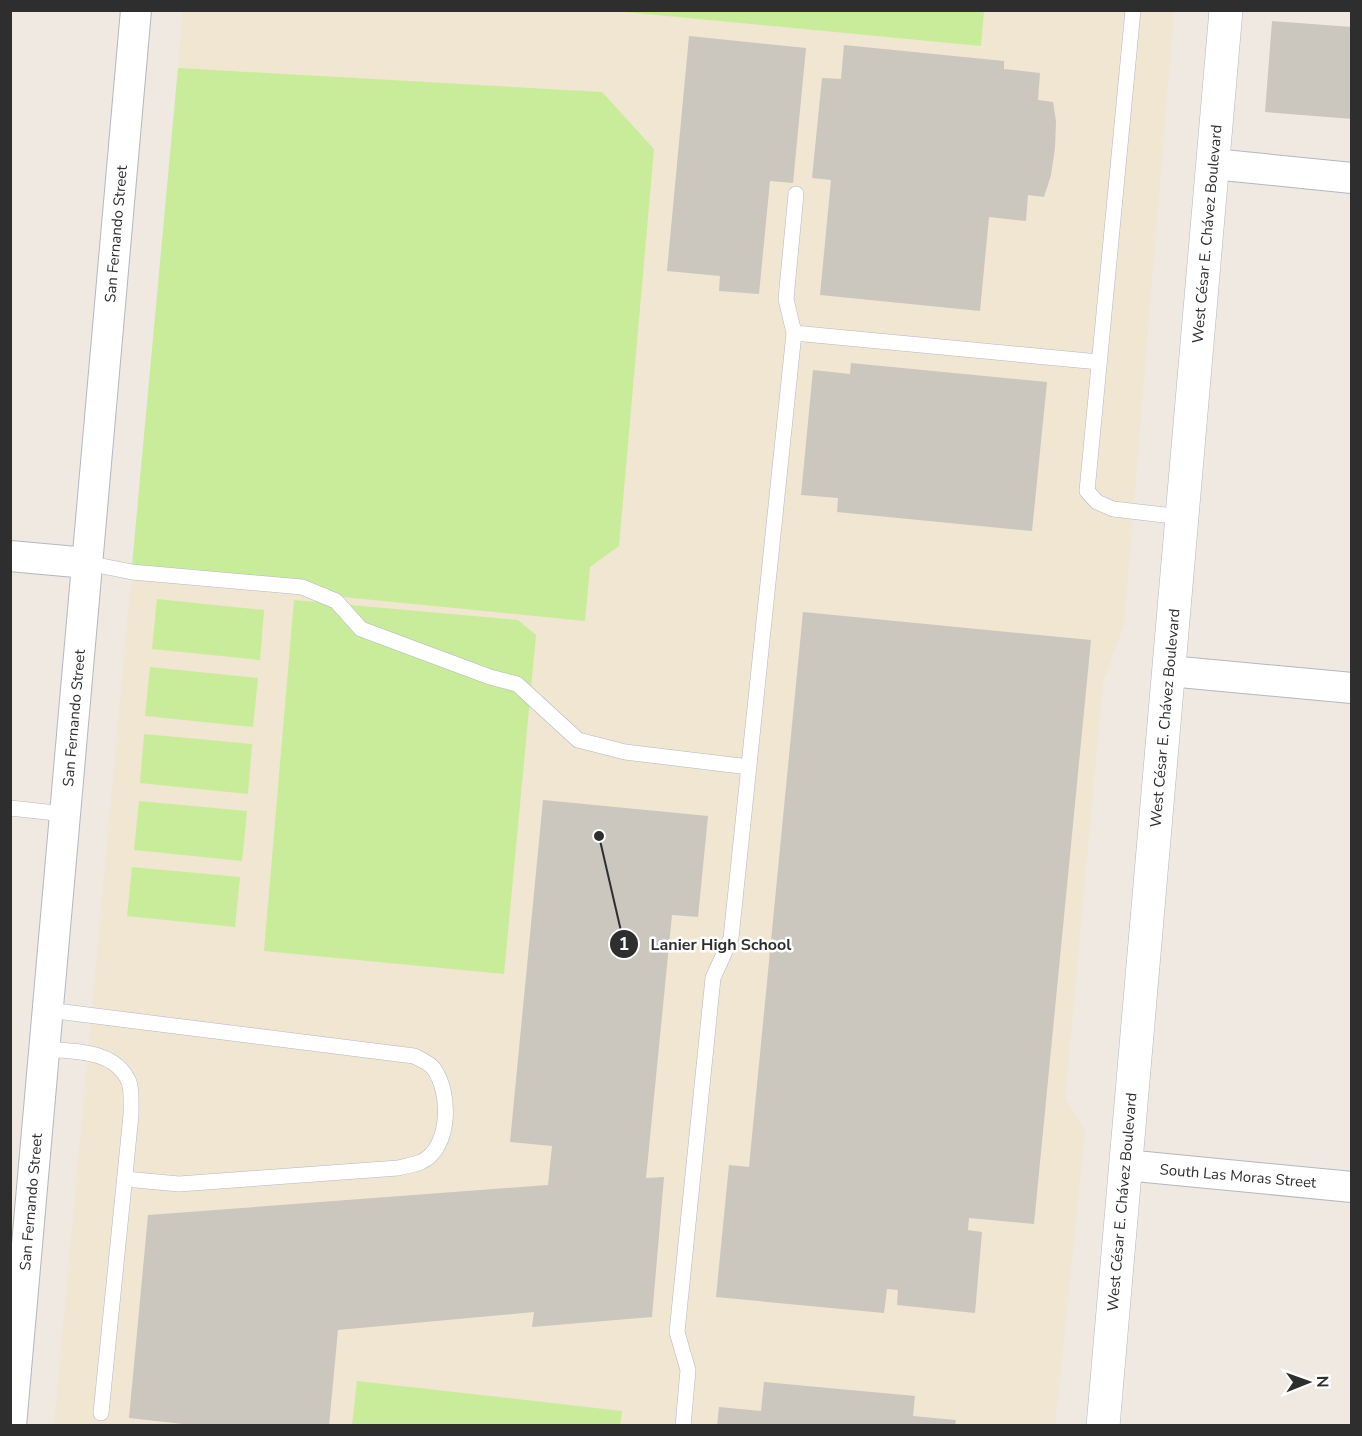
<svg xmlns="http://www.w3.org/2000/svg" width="1362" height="1436" font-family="'Nunito Sans',sans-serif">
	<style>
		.education { fill: #f0e6d1 }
		.pitch { fill: #c9ec9a }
		.building { fill: #cbc7bf }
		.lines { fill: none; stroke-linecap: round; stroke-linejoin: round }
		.service-casing { stroke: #b4b7c1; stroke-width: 16 }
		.minor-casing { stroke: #b4b7c1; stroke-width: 32 }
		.tertiary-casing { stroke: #b4b7c1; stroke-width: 34 }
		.service { stroke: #fff; stroke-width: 15 }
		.minor { stroke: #fff; stroke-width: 30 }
		.tertiary { stroke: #fff; stroke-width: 33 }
		.labels { text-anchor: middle; stroke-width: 5; stroke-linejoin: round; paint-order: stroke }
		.street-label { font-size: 15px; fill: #2e2e2e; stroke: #fff }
		.leader { fill: none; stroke: #2e2e2e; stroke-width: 2 }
		.callout-dot { fill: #2e2e2e; stroke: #fff; stroke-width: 2 }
		.mark-label { font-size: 18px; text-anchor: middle; font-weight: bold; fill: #fff }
		.callout-label { font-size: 16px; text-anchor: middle; font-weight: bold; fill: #2e2e2e; stroke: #fff; stroke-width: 5; stroke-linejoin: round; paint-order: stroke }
	</style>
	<rect width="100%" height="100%" fill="#efe9e1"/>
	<path class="education" d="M183 11H1174L1124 624 1103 682 1065 1098 1085 1131 1055 1425 54 1426Z"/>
	<path class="pitch" d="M615 11 984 10V11L981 46Z
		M178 68 602 92 654 149 619 546 590 567 585 621 131 576Z
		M157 599 264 610 260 660 152 649Z
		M294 600 518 620 536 635 504 974 264 951Z
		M150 667 258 678 253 727 145 716Z
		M144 734 252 744 248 794 140 783Z
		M139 801 247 811 242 861 134 850Z
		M132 867 240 877 235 927 127 916Z
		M357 1381 622 1411 620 1425H352Z"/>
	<path class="building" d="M1272 21 1352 27V119L1265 112Z
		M689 36 806 48 793 183 770 181 759 294 719 291 720 276 667 271Z
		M844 45 1004 61V69L1040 73 1038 100 1053 102 1056 121 1055 148 1051 175 1044 197 1028 195 1026 221 989 217 980 311 820 295 831 180 812 178 822 78 841 79Z
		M851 363 1047 382 1032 531 837 512 838 498 801 495 813 370 850 374Z
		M803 612 1091 640 1034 1224 969 1218 968 1230 982 1232 975 1313 897 1305 898 1290 887 1289 884 1313 716 1297 729 1165 749 1167Z
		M543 800 708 816 698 917 672 915 646 1178 664 1177 652 1317 532 1327 534 1312 338 1330 329 1426H201L129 1418 148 1215 548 1185 552 1146 510 1142Z
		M764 1382 915 1396 913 1416 956 1420 955 1426H717L719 1407 761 1411Z"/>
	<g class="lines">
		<defs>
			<path id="service" d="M1133 10 1087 491 1097 502 1113 509 1182 517
				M794 333 1099 362
				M87 563 132 572 302 587 336 601 361 629 490 677 517 684 578 740 625 752 749 767
				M10 808 65 814
				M48 1010 414 1056C420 1059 430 1063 434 1069 451 1093 451 1148 421 1162 414 1165 405 1166 398 1168L179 1184 125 1179
				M45 1049C74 1052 115 1049 129 1082 132 1090 131 1105 131 1115L101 1413
				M683 1426 688 1370 677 1332 713 978 731 938 794 333 786 299 796 194"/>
			<path id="minor" d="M1213 164 1352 178
				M10 556 87 563
				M1169 671 1352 688
				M1125 1165 1352 1187
				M11 1426 136 10"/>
			<path id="tertiary" d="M1103 1426 1226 10"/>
		</defs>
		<use href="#service" class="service-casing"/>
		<use href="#minor" class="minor-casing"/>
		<use href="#tertiary" class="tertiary-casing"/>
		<use href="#service" class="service"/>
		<use href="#minor" class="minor"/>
		<use href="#tertiary" class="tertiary"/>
	</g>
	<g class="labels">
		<g class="street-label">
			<text transform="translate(116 234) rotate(-85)" y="5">San Fernando Street</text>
			<text transform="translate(1207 234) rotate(-85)" y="5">West César E. Chávez Boulevard</text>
			<text transform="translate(74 718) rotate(-85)" y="5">San Fernando Street</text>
			<text transform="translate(1165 718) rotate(-85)" y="5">West César E. Chávez Boulevard</text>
			<text transform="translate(1238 1176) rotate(5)" y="5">South Las Moras Street</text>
			<text transform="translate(31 1202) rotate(-85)" y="5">San Fernando Street</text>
			<text transform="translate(1122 1202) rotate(-85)" y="5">West César E. Chávez Boulevard</text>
		</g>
	</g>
	<path class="leader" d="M599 836L624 944"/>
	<g class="callout-dot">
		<circle cx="599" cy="836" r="6"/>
		<circle cx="624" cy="944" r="15"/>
	</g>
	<g class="mark-label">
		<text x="624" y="950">1</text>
	</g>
	<g class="callout-label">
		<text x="721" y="950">Lanier High School</text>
	</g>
	<rect width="1362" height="1436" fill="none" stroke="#2e2e2e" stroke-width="24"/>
	<g transform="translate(1308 1382) rotate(89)" stroke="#ffffff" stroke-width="4.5" paint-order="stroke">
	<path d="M0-4.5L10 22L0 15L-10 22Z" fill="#2e2e2e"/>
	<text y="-9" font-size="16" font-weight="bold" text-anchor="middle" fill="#2e2e2e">N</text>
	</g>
</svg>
